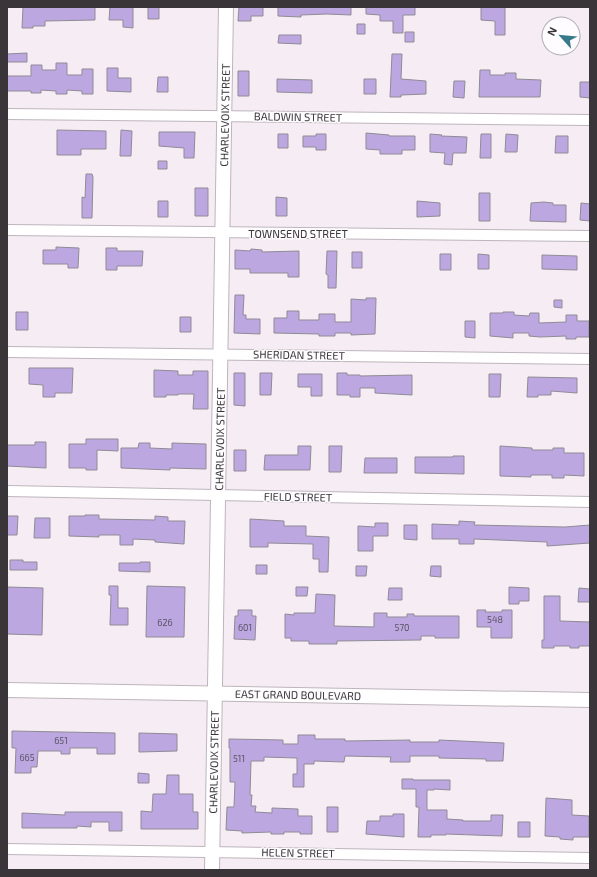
<svg xmlns="http://www.w3.org/2000/svg" width="597" height="877" font-family="'Exo 2',sans-serif">
	<style>
		.building { fill: #bda7e0; stroke: #8f8b96 }
		.lines { fill: none; stroke-linecap: round; stroke-linejoin: round }
		.street-casing { stroke: #beb5bd; stroke-width: 12 }
		.secondary-casing { stroke: #beb5bd; stroke-width: 16 }
		.street { stroke: #fff; stroke-width: 10 }
		.secondary { stroke: #fff; stroke-width: 14 }
		.labels { text-anchor: middle; stroke-width: 3; stroke-linejoin: round; paint-order: stroke }
		.number-label { font-size: 9px; fill: #5a5263 }
		.street-label { font-size: 11px; fill: #393539; stroke: #fefcfe }
	</style>
	<rect width="100%" height="100%" fill="#f6ecf4"/>
	<path class="building" d="M23 7H95V20L45 21V26H33V28H22Z
		M110 7H133V28L123 27V20H109Z
		M148 7H159V19H148Z
		M239 7H263V16H251V21H238Z
		M278 7H351V15L327 14 301 15V17L278 16Z
		M366 7H415V15H403V33H393V21H380V15L366 14Z
		M481 7H505V35H495V21L481 20Z
		M357 24H365V34H357Z
		M405 32H414V42H405Z
		M279 35H301V44L278 43Z
		M27 53V62H7V54Z
		M392 54H402L401 79 426 81V94L401 95V97H390Z
		M56 63H67V75H82V69H93V94H82V91L67 90V94H56V91L41 90V93H31V91H7V76H31V65H42V70H56Z
		M107 68H118V78H131V92L107 91Z
		M480 70H490V75H505V73H516V79L541 80 540 97H479Z
		M238 71H249V96H238Z
		M158 77H168V92H157Z
		M277 79 312 80V93L277 92Z
		M364 79H376V94H364Z
		M454 81H465L464 98 453 97Z
		M580 82H590V98L580 97Z
		M57 130 106 131V149H81V155H57Z
		M121 130 132 131 131 156H120Z
		M159 132H195L194 158H184V148L159 146Z
		M366 133 389 135V136H415V150H402V154H380V150L366 149Z
		M278 134H288V148H278Z
		M316 134H326V150H316V147H303V136H316Z
		M430 134 442 135 441 136 467 137 466 153H453L452 165 444 164 445 153 430 152Z
		M481 134H491V158H480Z
		M506 134 518 135 517 152H505Z
		M556 136H568V153H555Z
		M158 161H167V169H158Z
		M86 174H92L93 177 92 218H82V197L85 198Z
		M195 188H208V216H195Z
		M479 193H490V221H479Z
		M276 197 287 198V216H276Z
		M158 201H168V217H158Z
		M417 201 440 203V216L417 217Z
		M544 202 553 203V205H566V222L530 221 531 203Z
		M581 203 590 204V221L580 220Z
		M56 247 79 248 78 268H68V264H43V250H56Z
		M106 248H117V251H143L142 266H117V270H106Z
		M251 249 262 250V252L299 251V277H288V273H250V269H235V250L250 251Z
		M327 251H337L336 288H328V275L326 274Z
		M352 252H362V268H352Z
		M440 254H451V270H440Z
		M478 254 489 255V269H478Z
		M542 255 577 256V270L542 269Z
		M235 295H244L243 315H246V319H260V334L234 333Z
		M366 298H376L375 334 351 335V333H335V336H319V334L274 333V318H287V311H299V320H319V314H335V322H351V299L366 300Z
		M554 300H562V308L554 307Z
		M16 312H28V330H16Z
		M503 312H514V315L529 316 530 313H539V323L566 322V315H577V321H589V337H576V339H566V336L540 337 529 336V333H513V338L490 336V313H503Z
		M180 317H191V332H180Z
		M465 321H475V338L465 337Z
		M29 368H73L72 393H55V397H43V385L29 384Z
		M154 370 178 371V375H193V371H208V409H193L194 394H178V395H166V397H154Z
		M234 373H245V406L234 405Z
		M260 373H272L271 395H260Z
		M337 373H347V375H360V376L412 375V395L375 393V388H360V397H350V395H337Z
		M298 374H322V396H311V387H298Z
		M489 374H501L500 397H489Z
		M528 377 577 378V393L551 391V395H538V397H527Z
		M86 439H118V451L97 450V470H86V468H69V444H86Z
		M35 442H46V468L7 466V445H35Z
		M139 443H150V448L172 449V443L206 444V469L170 468V470L121 468V448H138Z
		M298 446H311L310 470H264L265 455H298Z
		M329 446H342L341 472H329Z
		M500 446 532 448V450H553V448H564V453H584V476L564 475V478H552V475H531V477L500 476Z
		M234 450H246V471H234Z
		M453 456H464V474L415 473V457H453Z
		M365 458H397V473H364Z
		M85 515H99V519L155 520V516L168 517V521H185L184 544 155 542V540L133 539V545H120V535H99V537L69 536V516H85Z
		M7 516H18L17 535H7Z
		M35 518H50V538H34Z
		M250 519 284 521V526H306V536L329 537 328 572H319V559H313V544L268 543V547H250Z
		M459 521 475 522 474 525 565 527 590 525V543L547 546V542L474 539V544H459V539H432V524L459 525Z
		M375 523H388V536H373V551H358V526L375 527Z
		M404 525H417V540L404 539Z
		M10 560H23V562H37V570H10Z
		M140 562H150V572L119 571V563H140Z
		M256 565H267V574H256Z
		M356 566H367L366 576H356Z
		M431 566H441V577L430 576Z
		M109 586H118V608H128V625H110L111 595H109Z
		M147 586 185 587 184 637H146Z
		M7 587 43 588 42 635 7 634Z
		M296 587H308L307 596H296Z
		M509 587 529 588V601H519V604H509Z
		M389 588H402V600H388Z
		M579 588 590 589V602H578Z
		M316 594 335 595 334 626 374 627V613H387V617H407V614H414V616H459V638H435V636H421V640L337 641V644H309V641H291V638H285V614L294 615V613H315Z
		M544 596H560V621L590 622V646H579V648H570V646H554V648H542V640H544Z
		M238 610H252V616H256L255 640 234 639 235 616H238Z
		M477 610H486L485 612H502V610H512V638H491V627H477Z
		M12 731 115 733V754H97V748H70V754H61V751H38L37 767H31V773H15L16 748H12Z
		M139 733 177 734V751L139 752Z
		M298 735H315V739H345V741L410 740V742H439V740L504 743 503 761H486V759L439 758V756H410V762H390L391 757 345 756 344 762 314 761V764H304V787H293V774H297V758L264 757V761H251L250 795H252L251 806H256L255 812 272 813V808L298 809V816H312V834H300V832H284V834H271V832L242 833V831L226 830 227 807H234L235 782H230V748H229V739L283 740V744H298Z
		M138 773 149 774V783H138Z
		M167 775H179V794H193V812H198V829H141V811L152 812 153 794H166Z
		M402 779H413V780H450V790L434 789V790H427V810H447V819L463 820V821H491V815H503L502 836 446 834V835H431V837H418L419 807H416V789H402Z
		M546 798 572 800V815L589 816V837H573V840L560 839V837L545 836Z
		M327 807H338V832H327Z
		M65 812H122V831H109V822H91V827L77 826V828H22V813L65 815Z
		M393 814H404V837L366 834 367 821H380V816H393Z
		M518 822H530V837H518Z"/>
	<g class="lines">
		<defs>
			<path id="street" d="M7 114 590 120
				M7 230 590 236
				M7 352 590 359
				M7 491 590 502
				M7 849 590 858"/>
			<path id="secondary" d="M7 690 590 700
				M212 870 226 7"/>
		</defs>
		<use href="#street" class="street-casing"/>
		<use href="#secondary" class="secondary-casing"/>
		<use href="#street" class="street"/>
		<use href="#secondary" class="secondary"/>
	</g>
	<g class="labels">
		<g class="number-label">
			<text x="495" y="623">548</text>
			<text x="165" y="626">626</text>
			<text x="245" y="631">601</text>
			<text x="402" y="631">570</text>
			<text x="61" y="744">651</text>
			<text x="27" y="761">665</text>
			<text x="239" y="762">511</text>
		</g>
		<g class="street-label">
			<text transform="translate(225 115) rotate(-89)" y="4">CHARLEVOIX STREET</text>
			<text transform="translate(298 117) rotate(1)" y="4">BALDWIN STREET</text>
			<text x="298" y="238">TOWNSEND STREET</text>
			<text transform="translate(299 355) rotate(1)" y="4">SHERIDAN STREET</text>
			<text transform="translate(220 439) rotate(-89)" y="4">CHARLEVOIX STREET</text>
			<text transform="translate(298 497) rotate(1)" y="4">FIELD STREET</text>
			<text transform="translate(298 695) rotate(1)" y="4">EAST GRAND BOULEVARD</text>
			<text transform="translate(214 762) rotate(-89)" y="4">CHARLEVOIX STREET</text>
			<text transform="translate(298 853) rotate(1)" y="4">HELEN STREET</text>
		</g>
	</g>
	<rect width="597" height="877" fill="none" stroke="#393539" stroke-width="16"/>
	<g transform="translate(561 36) rotate(297)"><circle r="19" fill="#fefcfe" stroke="#afacaf"/>
	<path d="M0-3L7 15L0 10L-7 15Z" fill="#377a8a"/>
	<text y="-6" font-size="11" font-weight="bold" text-anchor="middle" fill="#393539">N</text>
	</g>
</svg>
